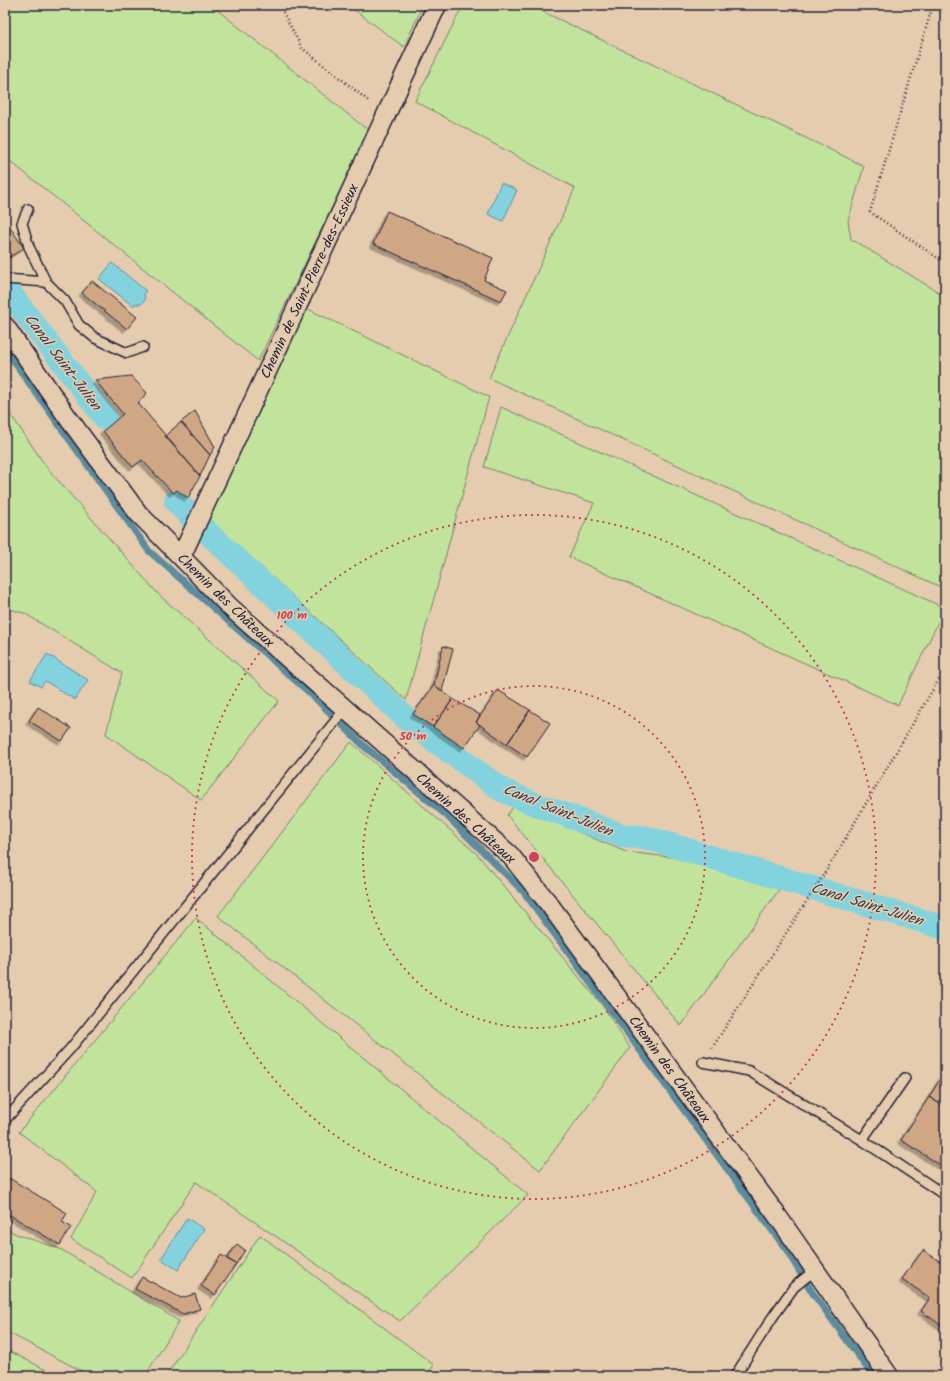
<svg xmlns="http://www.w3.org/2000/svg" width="950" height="1381" font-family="Kalam,sans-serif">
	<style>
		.green { fill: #c2e39c; stroke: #72826c }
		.water { fill: #83d3df; stroke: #5c8c9d }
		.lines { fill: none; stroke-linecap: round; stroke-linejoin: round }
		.stream { stroke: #5c8c9d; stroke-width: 7 }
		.canal { stroke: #83d3df; stroke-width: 24 }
		.building { fill: #cfa784; stroke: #22223b; filter: url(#shadow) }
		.lane-casing { stroke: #22223b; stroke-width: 12 }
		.street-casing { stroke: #22223b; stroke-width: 21 }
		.path { stroke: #22223b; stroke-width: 2.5; stroke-dasharray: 1 3; stroke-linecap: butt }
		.lane { stroke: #e6ccae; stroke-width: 9 }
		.street { stroke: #e6ccae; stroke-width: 18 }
		.ring { fill: none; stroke: #c84759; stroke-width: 2; stroke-dasharray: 2 4 }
		.labels { text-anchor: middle; stroke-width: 3; stroke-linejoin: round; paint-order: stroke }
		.street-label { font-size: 14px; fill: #22223b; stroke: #e6ccae }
		.water-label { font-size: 15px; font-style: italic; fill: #313d54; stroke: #e6ccae }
		.centre { fill: #c84759; stroke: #e6ccae; stroke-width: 2 }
		.ring-label { font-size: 12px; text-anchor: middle; font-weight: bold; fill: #c84759; stroke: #e6ccae; stroke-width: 3; stroke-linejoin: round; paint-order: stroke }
	</style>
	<defs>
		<filter id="shadow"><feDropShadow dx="-3.5" dy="3.5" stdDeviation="0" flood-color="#0004"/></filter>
	</defs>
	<rect width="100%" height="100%" fill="#e6ccae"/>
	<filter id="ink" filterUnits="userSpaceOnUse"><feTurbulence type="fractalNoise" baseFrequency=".025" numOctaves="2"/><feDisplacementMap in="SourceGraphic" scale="8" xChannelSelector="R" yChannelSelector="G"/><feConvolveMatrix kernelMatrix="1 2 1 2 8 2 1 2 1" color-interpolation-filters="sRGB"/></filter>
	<g filter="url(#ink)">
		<path class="green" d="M5 5H211L369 131 258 361 5 157Z
			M348 5H423L404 47Z
			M463 5H529L864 166 848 221 851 239 945 296V589L489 378 575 188 415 101Z
			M304 307 489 397 406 700 208 518Z
			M5 406 47 468 159 595 279 701 201 800 106 734 122 673 24 613 5 608Z
			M501 407 945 608 898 705 569 557 594 503 484 467Z
			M351 742 477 854 602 1005 630 1048 540 1170 218 916Z
			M515 805 626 852 704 861 781 887 681 1026 507 815Z
			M196 918 528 1195 400 1321 196 1182 132 1278 71 1239 97 1192 19 1132Z
			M5 1228 16 1234 60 1249 179 1321 145 1376H91L5 1331Z
			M260 1235 434 1365 426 1376H166Z
			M5 1349 58 1376H5Z"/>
		<path class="water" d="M501 183 517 190 503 221 488 214Z
			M112 263 146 291 144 293 145 300 141 304H134L133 306 99 279Z
			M47 654 88 680 75 700 45 681 41 687 30 681Z
			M187 1218 204 1229 178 1270 161 1259Z"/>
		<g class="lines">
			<path class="stream" d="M5 349 149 551 312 695 364 746 445 814 523 891 786 1249 812 1292 873 1376"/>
			<path class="canal" d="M5 287 106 419
				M176 501 191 517
				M206 531 411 723 502 790 535 804 624 836 648 838 945 928"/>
		</g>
		<path class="building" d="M387 211 493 258 484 280 507 290 501 301 373 244Z
			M9 226 24 248 8 258 5 253V228Z
			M92 281 137 317 127 329 82 293Z
			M131 376 147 393 138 403 200 476 188 498 177 490 173 493 142 460 133 467 103 431 123 414 95 380Z
			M195 411 215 447 210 455 181 422Z
			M181 422 210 455 200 476 165 436Z
			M443 646 453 649 442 691 434 685Z
			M434 685 453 699 433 727 413 714Z
			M498 690 530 710 507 744 476 722Z
			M453 699 480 715 476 722 480 725 464 748 433 727Z
			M38 707 71 728 62 741 29 721Z
			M530 710 550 723 527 757 507 744Z
			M945 1071V1107L929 1097Z
			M929 1097 945 1107V1168L901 1140Z
			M9 1178 67 1213 62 1222 71 1227 60 1245 5 1212V1186Z
			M237 1244 245 1250 236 1264 227 1259Z
			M923 1250 945 1265V1328L921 1311 930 1298 902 1279Z
			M221 1255 236 1264 215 1295 201 1286Z
			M142 1277 181 1298 195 1294 200 1309 183 1314 135 1289Z"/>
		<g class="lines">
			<defs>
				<path id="lane" d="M28 209 22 223 29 247 46 282
					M5 279 46 282 65 301 79 325 95 338 127 353 143 347
					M703 1062 749 1071 862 1140 940 1192H945
					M5 1120 70 1049 345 709
					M862 1140 905 1078
					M735 1376 772 1318 794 1287 815 1270"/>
				<path id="street" d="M5 326 66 415 138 513 230 607 510 855 549 904 776 1214 889 1376
					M181 557 437 5"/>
			</defs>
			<use href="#lane" class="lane-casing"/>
			<use href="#street" class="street-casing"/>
			<path class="path" d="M279 5 302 48 370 102
				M933 5 870 212 945 263
				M712 1048 828 868 945 669"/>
			<use href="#lane" class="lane"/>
			<use href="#street" class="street"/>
		</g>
	</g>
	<g class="ring">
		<circle cx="534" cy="857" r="171"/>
		<circle cx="534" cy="857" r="342"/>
	</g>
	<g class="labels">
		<g class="street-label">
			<text transform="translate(309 281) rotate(-65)" y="5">Chemin de Saint-Pierre-des-Essieux</text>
			<text transform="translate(226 600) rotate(44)" y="5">Chemin des Châteaux</text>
			<text transform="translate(466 818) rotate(42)" y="5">Chemin des Châteaux</text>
			<text transform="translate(670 1069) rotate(54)" y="5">Chemin des Châteaux</text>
		</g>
		<g class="water-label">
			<text transform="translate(63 362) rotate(53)" y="5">Canal Saint-Julien</text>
			<text transform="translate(558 810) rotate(22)" y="5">Canal Saint-Julien</text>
			<text transform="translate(867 904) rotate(17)" y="5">Canal Saint-Julien</text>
		</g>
	</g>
	<circle cx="534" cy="857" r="6" class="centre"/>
	<g class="ring-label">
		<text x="292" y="619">100 m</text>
		<text x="413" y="740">50 m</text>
	</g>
	<rect width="950" height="1381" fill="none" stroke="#e6ccae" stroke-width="20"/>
	<rect x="10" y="10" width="930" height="1361" fill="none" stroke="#22223b" stroke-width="1.5" filter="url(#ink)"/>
</svg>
